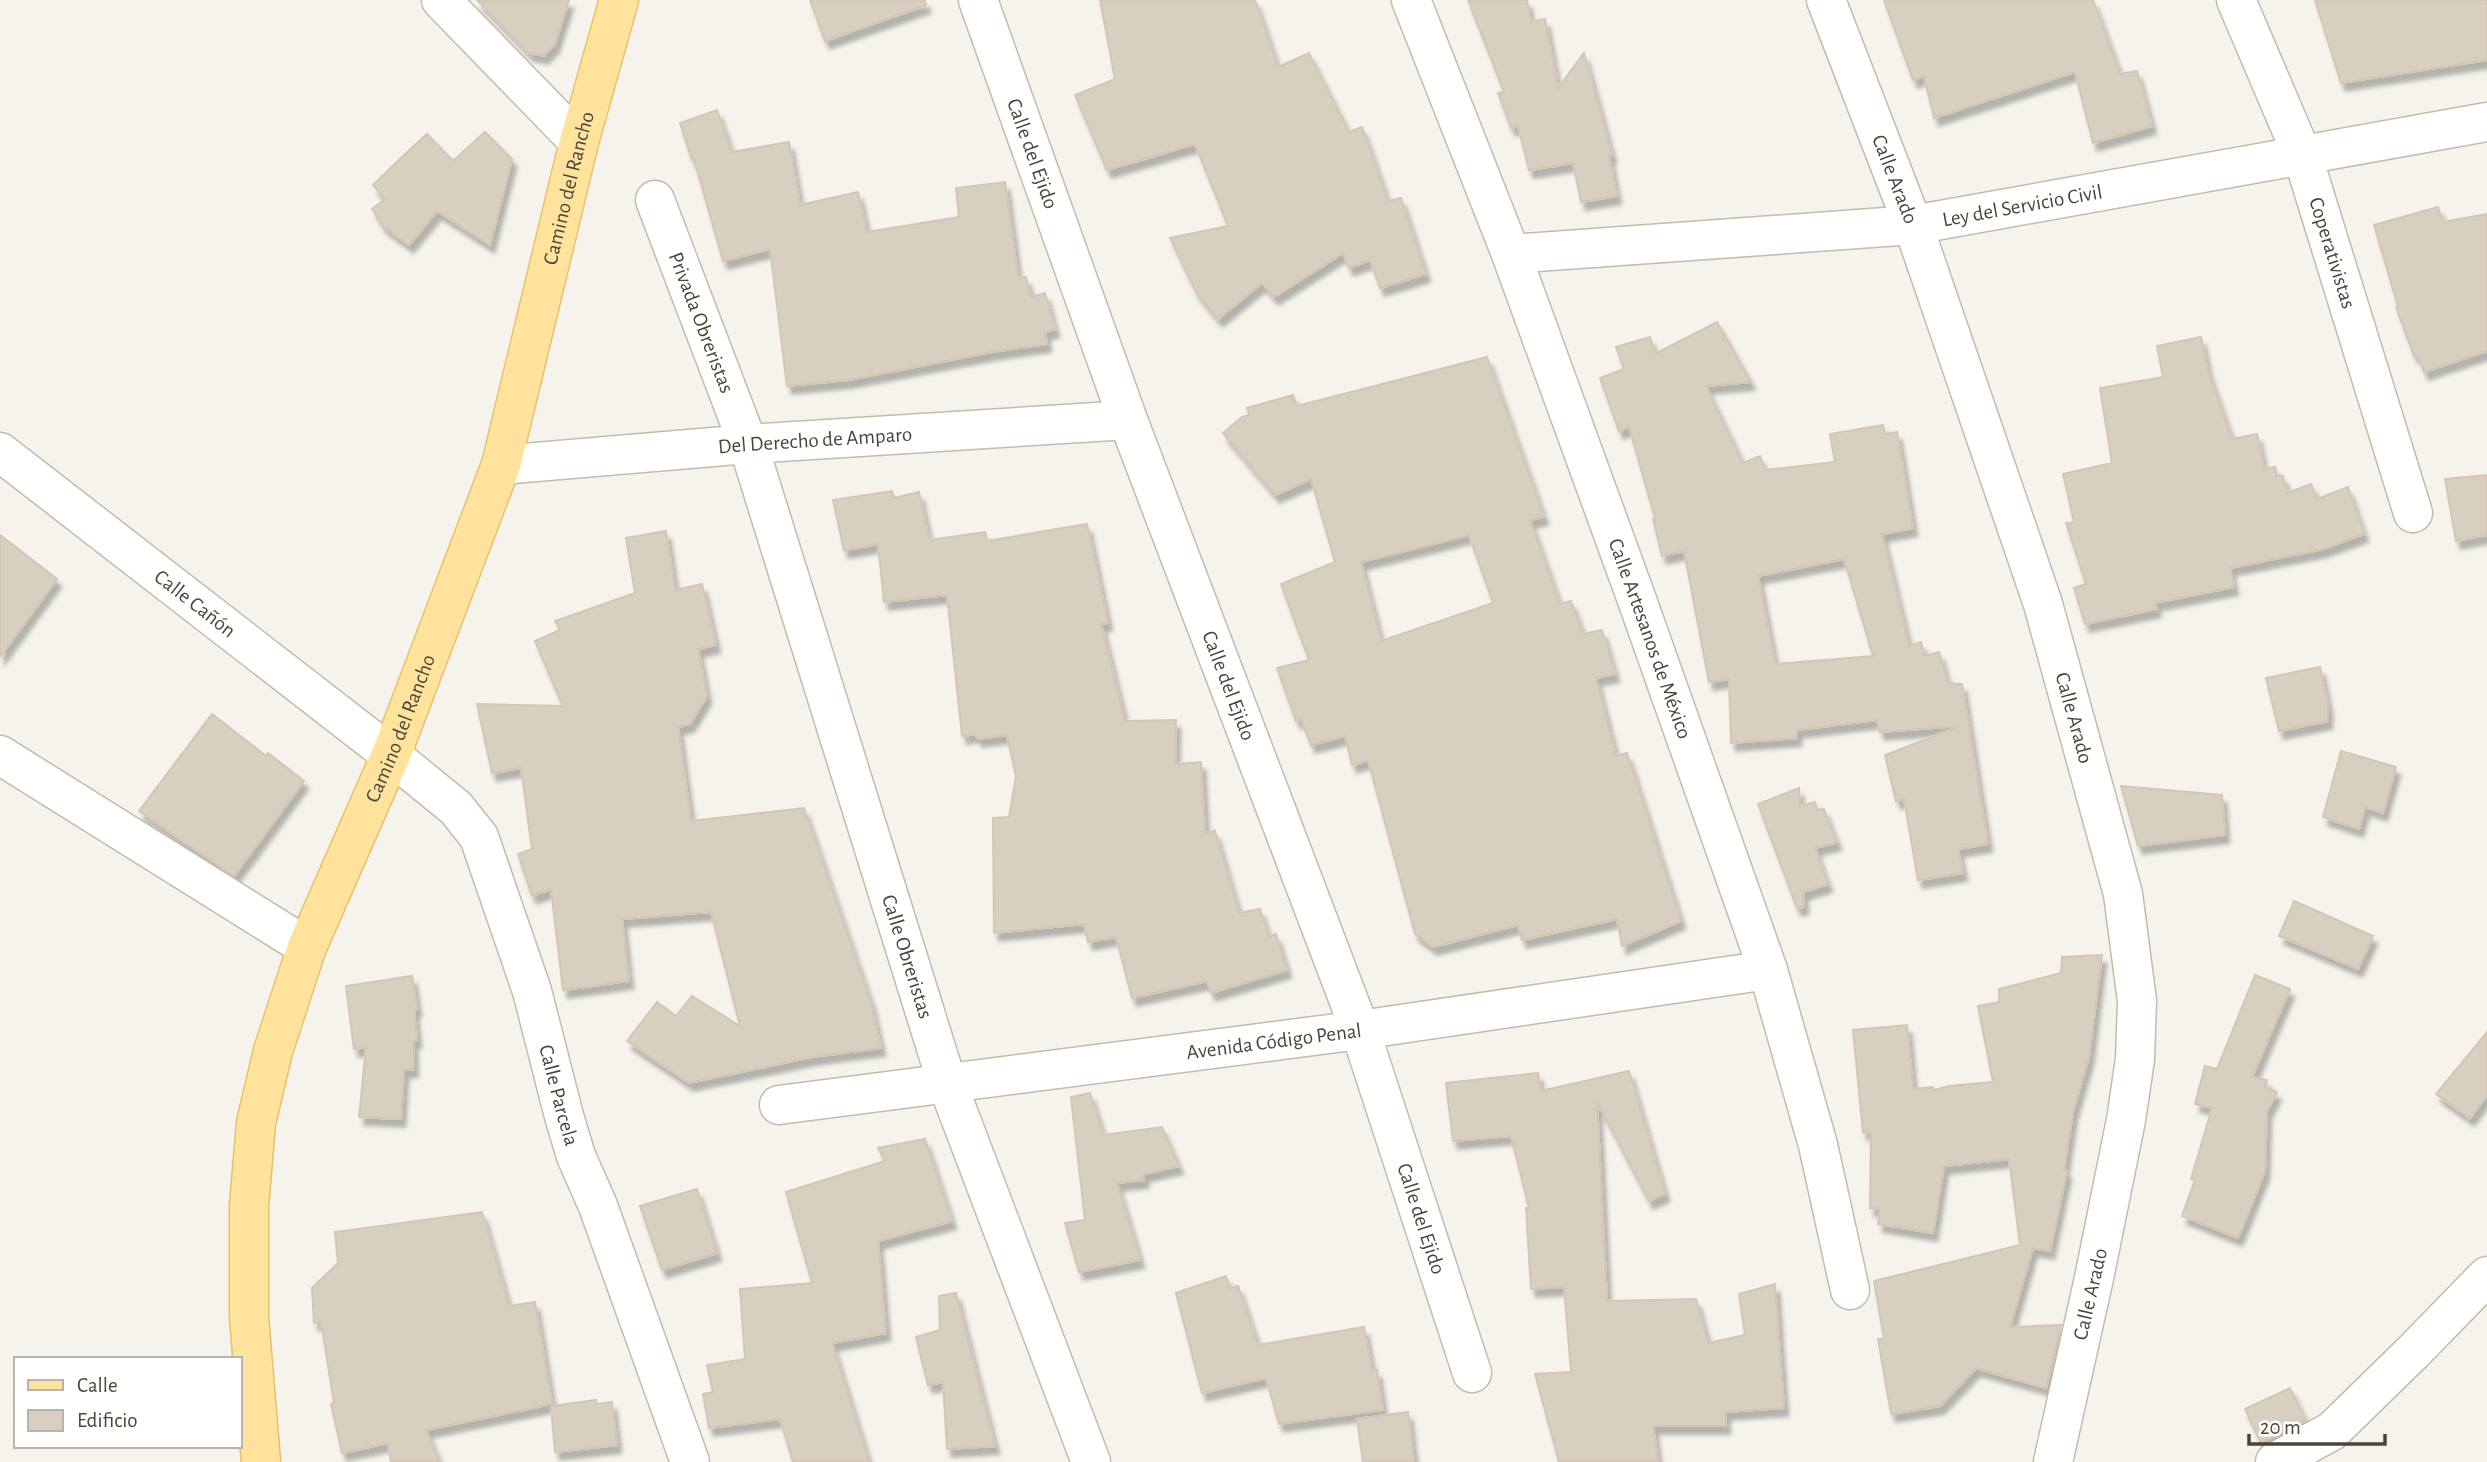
<svg xmlns="http://www.w3.org/2000/svg" width="2487" height="1462" font-family="'Alegreya Sans',sans-serif">
	<style>
		.building { fill: #d8cfc1; stroke: #d3c7b4; stroke-width: 2; fill-rule: evenodd; filter: url(#shadow) }
		.lines { fill: none; stroke-linecap: round; stroke-linejoin: round }
		.minor-casing { stroke: #c2bbae; stroke-width: 41 }
		.major-casing { stroke: #e6c16a; stroke-width: 41 }
		.minor { stroke: #fff; stroke-width: 38 }
		.major { stroke: #ffe39c; stroke-width: 38 }
		.labels { text-anchor: middle; stroke-width: 5; stroke-linejoin: round; paint-order: stroke }
		.street-label { font-size: 21px; fill: #4b4439; stroke: #fff }
	</style>
	<defs>
		<filter id="shadow"><feDropShadow dx="4.5" dy="8" stdDeviation="2" flood-color="#0004"/></filter>
	</defs>
	<rect width="100%" height="100%" fill="#f6f3ec"/>
	<path class="building" d="M477 0H569L555 44 544 56 529 53Z
		M810 0H925L926 5 825 41Z
		M1100 0H1255L1278 67 1309 53 1349 132 1362 127 1388 201 1401 198 1426 274 1380 288 1370 260 1349 268 1343 253 1274 297 1262 283 1218 319 1196 292 1170 238 1228 226 1195 144 1107 170 1075 95 1115 79Z
		M1468 0H1527L1531 22 1545 19 1558 88 1584 53 1612 155 1609 156 1617 196 1581 202 1573 163 1529 170 1518 126 1511 128 1498 93 1504 92Z
		M1884 0H2093L2120 74 2137 71 2152 126 2093 143 2075 72 1934 118 1924 76 1913 80Z
		M2315 0H2487V60L2341 83Z
		M717 110 732 152 789 142 800 205 858 192 867 232 959 217 956 188 1005 182 1018 278 1026 277 1031 297 1045 293 1055 329 1045 332 1047 344 992 352 848 380 787 386 770 249 723 261 694 159 692 160 680 123Z
		M485 132 512 159 490 245 437 211 409 245 383 226 372 209 385 199 373 185 404 155 427 134 453 161Z
		M2438 207 2443 222 2487 214V351L2424 372 2418 355 2414 356 2396 307 2398 306 2374 225Z
		M1717 322 1751 382 1706 386 1743 463 1760 456 1765 470 1835 462 1830 434 1883 425 1885 434 1897 432 1913 528 1882 534 1909 646 1921 642 1925 656 1939 652 1948 683 1962 684 1988 844 1958 849 1963 873 1918 880 1904 799 1896 801 1885 755 1960 726 1880 732 1877 720 1797 730V738L1731 743 1729 679 1709 682 1684 551 1662 556 1653 519 1655 518 1629 427 1619 431 1600 378 1624 369 1616 347 1650 337 1655 354ZM1844 559 1873 656 1775 664 1758 576Z
		M2201 337 2208 371 2232 439 2257 434 2264 469 2275 467 2277 476H2283L2287 493 2311 484 2317 499 2348 487 2364 534 2323 549 2230 568 2234 587 2155 603 2157 609 2085 624 2074 588 2086 584 2066 523 2074 522 2063 474 2112 463 2100 388 2163 377 2157 346Z
		M1487 357 1544 517 1530 520 1560 604 1571 601 1583 634 1602 630 1615 674 1596 678 1616 756 1627 753 1681 921 1622 946 1617 919 1522 940 1518 925 1433 947 1415 934 1368 760 1352 765 1345 736 1311 745 1301 719 1296 721 1277 668 1309 660 1281 584 1335 562 1311 479 1275 495 1223 433 1242 417 1249 415 1247 408 1293 395 1297 406ZM1469 535 1493 603 1381 641 1361 562Z
		M2487 475V535L2456 541 2445 479Z
		M892 491 894 498 919 492 929 540 985 532 987 541 1087 524 1108 623 1101 624 1125 721 1176 720 1175 764 1201 762 1205 833 1215 831 1239 913 1260 909 1269 937 1276 934 1287 970 1211 993 1207 981 1132 998 1116 937 1088 942 1084 924 994 933 993 818 1009 817 1016 776 1007 735 978 739 975 734 962 736 947 595 884 602 878 544 844 550 833 500Z
		M666 531 675 590 702 584 716 645 698 649 707 696 690 724 678 727 691 821 804 808 871 1003 881 1048 812 1057 689 1083 627 1041 657 1002 676 1016 692 996 740 1026 711 912 622 919 629 981 563 990 551 889 532 896 518 854 532 849 521 768 492 773 477 704 563 706 535 641 560 630 555 621 635 593 626 538Z
		M0 535 57 579 0 657Z
		M2320 667 2328 705V721L2279 731 2266 678Z
		M212 714 266 756 268 753 304 781 234 876 139 811Z
		M2341 751 2396 767 2383 813 2365 807 2359 829 2323 817Z
		M2121 786 2222 795 2225 835 2138 846Z
		M1799 788 1800 806 1815 802 1817 810 1824 809 1837 842 1815 848 1828 884 1803 892 1804 907 1797 908 1758 804Z
		M2294 901 2373 936 2358 969 2279 936Z
		M2102 955 2089 1057 2073 1112 2064 1170 2067 1171 2050 1251 2033 1248 2010 1327 2061 1325 2046 1388 1976 1368 1940 1406 1891 1414 1878 1339H1884L1874 1281 2020 1245 2009 1159 1944 1166 1933 1233 1878 1224 1880 1209 1870 1208 1871 1132 1863 1133 1853 1030 1907 1025 1913 1089 1933 1087 1934 1090 1949 1086 1993 1082 1978 1006 1999 1002V989L2061 973 2062 957Z
		M2255 975 2290 989 2252 1077 2267 1080 2265 1087 2277 1092 2267 1111 2265 1171 2238 1238 2182 1216 2195 1180 2191 1179 2212 1108 2195 1104 2205 1066 2217 1069Z
		M412 976 417 1009 414 1010 417 1040 413 1041 414 1069 404 1070 401 1119 359 1117 366 1047 354 1049 346 986Z
		M2487 1032V1095L2470 1118 2436 1094Z
		M1629 1071 1665 1194 1649 1201 1597 1102 1607 1301 1696 1299 1708 1343 1745 1335 1739 1294 1775 1284 1784 1408 1725 1412 1726 1426H1653L1658 1462H1559L1535 1374 1571 1372 1564 1287 1531 1289 1526 1208H1529L1511 1136 1453 1141 1446 1083 1538 1073 1541 1091Z
		M1090 1093 1103 1135 1162 1127 1179 1166 1144 1174V1180L1117 1183 1140 1260 1079 1272 1065 1223 1085 1220 1071 1097Z
		M925 1139 952 1221 878 1241 886 1333 832 1343 869 1462H793L780 1419 709 1428 703 1394 713 1392 707 1365 745 1359 740 1289 812 1283 786 1192 885 1161 878 1148Z
		M697 1189 717 1253 662 1270 640 1206Z
		M482 1212 509 1306 535 1302 552 1404 426 1430 440 1462H391L388 1443 342 1453 331 1404 334 1403 321 1321 314 1323 312 1288 338 1263 335 1232Z
		M1226 1276 1230 1288 1238 1286 1258 1345 1364 1327 1372 1371 1377 1370 1383 1410 1279 1424 1266 1378 1202 1393 1176 1293Z
		M956 1293 964 1325 995 1446 947 1449 943 1382 928 1385 916 1337 940 1330 939 1296Z
		M2290 1388 2306 1420 2261 1443 2245 1409Z
		M596 1400V1404L612 1402 617 1445 555 1452 551 1406Z
		M1408 1412 1414 1462H1363L1357 1419Z"/>
	<g class="lines">
		<defs>
			<g id="minor">
				<path d="M441 0 579 142"/>
				<path id="s1" d="M978 0 1128 420 1360 1030 1472 1373"/>
				<path id="s2" d="M1411 0 1511 254 1637 600 1768 970 1818 1145 1850 1290"/>
				<path id="s3" d="M1826 0 1913 225 2043 604 2123 894 2137 1001 2135 1059 2126 1120 2094 1278 2053 1462"/>
				<path id="s4" d="M2236 0 2303 157 2413 513"/>
				<path id="s5" d="M655 200 748 444 947 1083 1091 1462"/>
				<path id="s6" d="M1511 254 1913 225 2487 122"/>
				<path id="s7" d="M0 452 391 755 456 808 479 837 532 991 564 1116 576 1156 598 1206 690 1462"/>
				<path id="s8" d="M501 465 748 444 1128 420"/>
				<path d="M0 755 307 947"/>
				<path id="s9" d="M779 1105 1360 1030 1768 970"/>
				<path d="M2275 1462 2332 1431 2413 1352 2487 1276"/>
			</g>
			<g id="major">
				<path id="s10" d="M261 1462 249 1317V1206L256 1123 273 1051 307 947 391 755 501 465 579 142 619 0"/>
			</g>
		</defs>
		<use href="#minor" class="minor-casing"/>
		<use href="#major" class="major-casing"/>
		<use href="#minor" class="minor"/>
		<use href="#major" class="major"/>
	</g>
	<g class="labels">
		<g class="street-label">
			<text dy="7" stroke="none"><textPath href="#s1" startOffset="163">Calle del Ejido</textPath></text>
			<text dy="7" stroke="none"><textPath href="#s3" startOffset="192">Calle Arado</textPath></text>
			<text dy="7" stroke="none"><textPath href="#s10" startOffset="1328">Camino del Rancho</textPath></text>
			<text dy="7" stroke="none"><textPath href="#s6" startOffset="514">Ley del Servicio Civil</textPath></text>
			<text dy="7" stroke="none"><textPath href="#s4" startOffset="271">Coperativistas</textPath></text>
			<text dy="7" stroke="none"><textPath href="#s5" startOffset="131">Privada Obreristas</textPath></text>
			<text dy="7" stroke="none"><textPath href="#s8" startOffset="315">Del Derecho de Amparo</textPath></text>
			<text dy="7" stroke="none"><textPath href="#s7" startOffset="247">Calle Cañón</textPath></text>
			<text dy="7" stroke="none"><textPath href="#s2" startOffset="682">Calle Artesanos de México</textPath></text>
			<text dy="7" stroke="none"><textPath href="#s1" startOffset="730">Calle del Ejido</textPath></text>
			<text dy="7" stroke="none"><textPath href="#s3" startOffset="760">Calle Arado</textPath></text>
			<text dy="7" stroke="none"><textPath href="#s10" startOffset="761">Camino del Rancho</textPath></text>
			<text dy="7" stroke="none"><textPath href="#s5" startOffset="798">Calle Obreristas</textPath></text>
			<text dy="7" stroke="none"><textPath href="#s9" startOffset="499">Avenida Código Penal</textPath></text>
			<text dy="7" stroke="none"><textPath href="#s7" startOffset="886">Calle Parcela</textPath></text>
			<text dy="7" stroke="none"><textPath href="#s1" startOffset="1297">Calle del Ejido</textPath></text>
			<text transform="translate(2090 1294) rotate(-77)" y="7">Calle Arado</text>
		</g>
	</g>
	<rect x="14" y="1357" width="228" height="91" fill="#ffffff" stroke="#b7b4b0" stroke-width="2"/>
	<rect x="28" y="1380" width="35" height="10" fill="#ffe39c" stroke="#b7b4b0" stroke-width="2"/>
	<text x="77" y="1392" font-size="21" fill="#4b4439">Calle</text>
	<rect x="28" y="1410" width="35" height="21" fill="#d8cfc1" stroke="#b7b4b0" stroke-width="2"/>
	<text x="77" y="1427" font-size="21" fill="#4b4439">Edificio</text>
	<path d="M2249 1434v10h136v-10" fill="none" stroke="#4b4439" stroke-width="3.5"/>
	<text x="2260" y="1434" font-size="21" fill="#4b4439" stroke="#ffffff" stroke-width="5" paint-order="stroke">20 m</text>
</svg>
